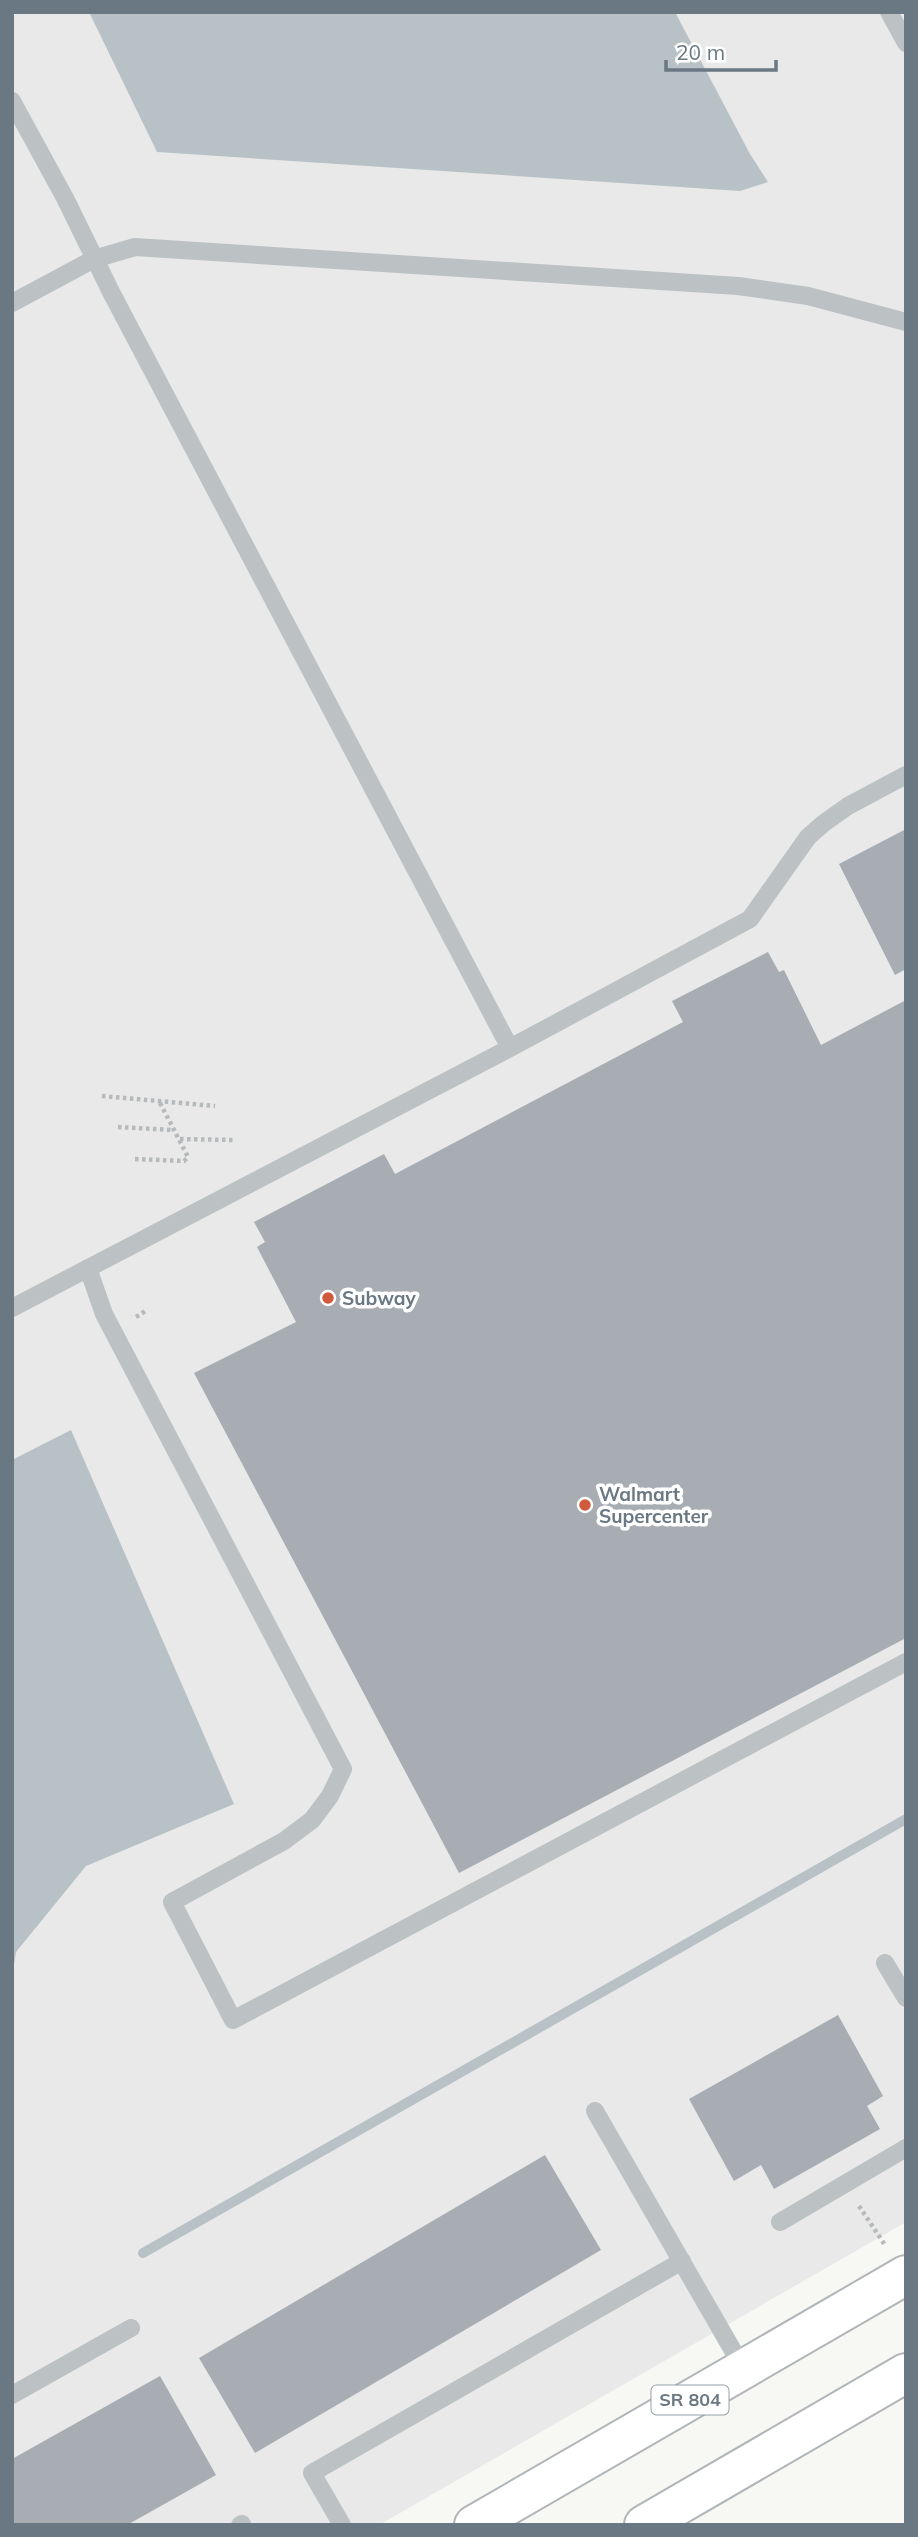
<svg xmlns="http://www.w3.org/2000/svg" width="918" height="2537" font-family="Mulish,sans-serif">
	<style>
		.built { fill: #e8e9e8 }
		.water { fill: #b8c2c6 }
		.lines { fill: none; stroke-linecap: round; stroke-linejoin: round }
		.stream { stroke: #b8c2c6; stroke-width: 10 }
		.building { fill: #a7adb3 }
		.primary-casing { stroke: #b0b5b8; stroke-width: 42 }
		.path { stroke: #b7babc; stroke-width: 4.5; stroke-dasharray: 3.5 3.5; stroke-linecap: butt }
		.lane { stroke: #bcc1c4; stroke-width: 18 }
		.primary { stroke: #fff; stroke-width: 38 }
		.poi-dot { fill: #cf5b3c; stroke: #fff; stroke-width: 2.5 }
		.labels { text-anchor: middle; stroke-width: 7; stroke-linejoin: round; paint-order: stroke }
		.shield { fill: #fff; stroke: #96a0a8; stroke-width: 2 }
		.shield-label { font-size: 18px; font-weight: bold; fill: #697882 }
		.poi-label { font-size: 19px; font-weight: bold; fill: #697882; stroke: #fff; text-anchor: start }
	</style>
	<rect width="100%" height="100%" fill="#f7f7f4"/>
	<path class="built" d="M12 12H906V2222L379 2525H12Z"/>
	<path class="water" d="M89 12H675L750 154 768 182 740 191 157 152Z
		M71 1430 234 1804 86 1866 16 1952 12 1976V1460Z"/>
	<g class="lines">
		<path class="stream" d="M143 2253 906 1819"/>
	</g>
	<path class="building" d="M906 829V969L895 975 839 864Z
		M768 952 779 972 784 970 821 1045 906 1000V1638L459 1873 194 1373 296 1322 257 1247 265 1242 254 1222 384 1154 395 1174 683 1022 672 1001Z
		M838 2015 883 2096 867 2106 880 2129 774 2189 761 2165 734 2181 689 2099Z
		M545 2155 601 2250 255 2453 199 2358Z
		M160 2376 216 2475 127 2525H12V2459Z"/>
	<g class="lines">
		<defs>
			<path id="primary" d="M474 2525 906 2275
				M644 2525 906 2373"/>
		</defs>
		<use href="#primary" class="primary-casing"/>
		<path class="path" d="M102 1096 215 1106
			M118 1127 173 1130
			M180 1139 233 1140
			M135 1159 184 1161 188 1157 159 1101
			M136 1317 147 1310
			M859 2206 885 2245"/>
		<path class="lane" d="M889 12 906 43
			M12 101 65 198 112 294 510 1048
			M12 303 94 259 135 247 738 286 808 296 906 322
			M88 1268 104 1314 343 1769 330 1796 312 1820 284 1841 172 1902 233 2020 906 1662
			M12 1308 510 1048 750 919 808 837 824 823 848 806 906 775
			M885 1963 906 1998
			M595 2111 743 2368
			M780 2222 906 2148
			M12 2395 131 2328
			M240 2525 242 2524
			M342 2525 312 2473 682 2261"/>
		<use href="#primary" class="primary"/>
	</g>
	<g class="poi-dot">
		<circle cx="328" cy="1298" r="7"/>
		<circle cx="585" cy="1505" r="7"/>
	</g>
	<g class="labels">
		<rect class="shield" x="651.5" y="2385.5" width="77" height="29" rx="5"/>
		<g class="shield-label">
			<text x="690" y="2406">SR 804</text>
		</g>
		<g class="poi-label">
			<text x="342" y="1305">Subway</text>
			<text x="599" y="1501">Walmart<tspan x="599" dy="22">Supercenter</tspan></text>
		</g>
	</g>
	<rect width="918" height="2537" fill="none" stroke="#697882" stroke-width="28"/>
	<path d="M666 60v10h110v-10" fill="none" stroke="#697882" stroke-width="3.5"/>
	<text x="676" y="60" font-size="21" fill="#697882" stroke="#ffffff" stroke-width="5" paint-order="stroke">20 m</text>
</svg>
